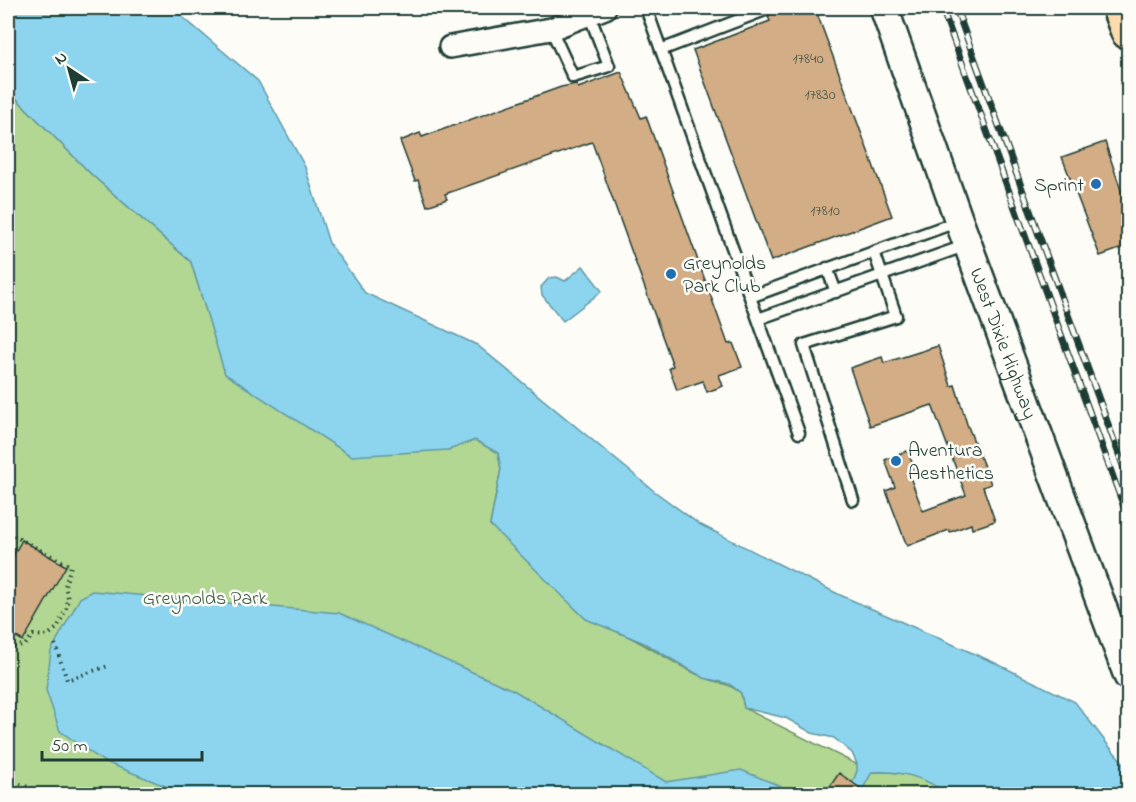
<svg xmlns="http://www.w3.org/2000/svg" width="1136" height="802" font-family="'Indie Flower',sans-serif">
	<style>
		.green { fill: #b2d792; stroke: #688a63; stroke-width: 1.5 }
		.water { fill: #8dd5ef; stroke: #6198a4; stroke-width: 1.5 }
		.building { fill: #d3ad85; stroke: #1f3d34; stroke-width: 1.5 }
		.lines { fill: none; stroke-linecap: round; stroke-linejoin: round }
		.service-casing { stroke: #1f3d34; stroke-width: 15 }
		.minor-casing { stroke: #1f3d34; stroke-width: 26 }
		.tertiary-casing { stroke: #1f3d34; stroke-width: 32 }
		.primary-casing { stroke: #1f3d34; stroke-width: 38 }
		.path { stroke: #1f3d34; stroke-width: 4; stroke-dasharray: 1.5 4.5; stroke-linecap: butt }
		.service { stroke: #fdfcf7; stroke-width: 10 }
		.minor { stroke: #fdfcf7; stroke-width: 21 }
		.tertiary { stroke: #fdfcf7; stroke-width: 27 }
		.primary { stroke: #fedbac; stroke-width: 33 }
		.rail-casing { stroke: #1f3d34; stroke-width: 7 }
		.rail { stroke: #fdfcf7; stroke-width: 4.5; stroke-dasharray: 14; stroke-linecap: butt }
		.poi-dot { fill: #1f6fb2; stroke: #fdfcf7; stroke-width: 2 }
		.labels { text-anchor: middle; stroke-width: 5; stroke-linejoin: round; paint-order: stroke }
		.number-label { font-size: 16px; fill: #4c5948 }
		.poi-label { font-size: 20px; fill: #1f3d34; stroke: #fdfcf7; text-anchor: start }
		.street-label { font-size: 20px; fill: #1f3d34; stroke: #fdfcf7 }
		.park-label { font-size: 20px; fill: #3c5c47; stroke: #fdfcf7 }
	</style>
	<rect width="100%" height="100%" fill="#fdfcf7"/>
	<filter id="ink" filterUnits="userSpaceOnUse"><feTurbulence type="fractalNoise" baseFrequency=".0167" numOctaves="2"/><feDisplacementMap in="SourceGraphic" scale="12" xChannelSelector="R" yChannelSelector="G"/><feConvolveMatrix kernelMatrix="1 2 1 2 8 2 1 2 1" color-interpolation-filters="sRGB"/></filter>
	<g filter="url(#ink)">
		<path class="green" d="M8 90 92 175 191 262 226 374 448 450 475 440 498 453 501 469 490 525 621 633C650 646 675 665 703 677 719 684 725 681 741 693L744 708 872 772C898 771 926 776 947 794H8Z"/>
		<path class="water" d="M8 8H172L258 81 305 167 329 243 365 293 477 345 654 491 699 524 840 595 993 662 1075 702 1108 745 1128 768V794H947C926 777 898 770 872 772L860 794H842L853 781 857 771V764L852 753 834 738 812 733 786 718 744 708 741 693 729 684 704 678 644 643 586 619 490 525 501 469 498 453 475 440 448 450 351 456 225 374 191 262 92 175 8 90Z
			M583 266 602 291 563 321 542 295 541 287 549 278 557 277 565 281Z
			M92 591 339 613 515 691 666 782 741 770 799 794H185L103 761 60 731 46 690 51 651 80 598Z"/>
		<path class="building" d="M772 8H815L892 216 771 261 693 50 770 21 768 17 771 14Z
			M621 72 641 118 646 116 728 344 733 343 742 367 719 375 723 386 707 392 703 381 677 390 669 368 673 366 592 142 445 194 447 199 427 206 418 180 415 181 400 141 420 133 422 137 561 87 576 84 578 88Z
			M1105 142 1128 211V246L1100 256 1062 157Z
			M938 346 951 386 955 385 967 424 991 484 983 487 995 521 972 529 971 524 950 532 949 530 907 546 886 491 895 487 885 460 907 451 915 469 908 472 923 511 966 495 932 405 870 426 850 368 882 357 884 363Z
			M22 540 66 566 23 641 8 632V565Z
			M839 773 870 795H837L829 788Z"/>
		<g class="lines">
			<defs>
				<path id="service" d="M646 8 799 433
					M551 29 573 77 609 66 589 14
					M661 50 765 10
					M827 268 836 292
					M750 297 959 221
					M758 319 967 245
					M853 500 804 345 896 316 874 252
					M8 794H9"/>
				<path id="minor" d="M450 47 551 29 605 8"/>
				<g id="tertiary">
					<path id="s1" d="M884 8 959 221 1128 676"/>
				</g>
				<path id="primary" d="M1119 8 1128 32"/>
			</defs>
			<use href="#service" class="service-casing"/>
			<use href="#minor" class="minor-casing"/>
			<use href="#tertiary" class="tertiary-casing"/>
			<use href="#primary" class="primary-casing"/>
			<path class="path" d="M8 533 71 566 65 586 68 598 66 609 57 628 47 636 33 635 25 645 8 647
				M55 644 67 680 108 666
				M20 784 48 794"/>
			<use href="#service" class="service"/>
			<use href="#minor" class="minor"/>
			<use href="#tertiary" class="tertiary"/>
			<use href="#primary" class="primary"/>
			<defs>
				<path id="rail" d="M942 8 1128 518
					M956 8 1128 479"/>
			</defs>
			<use href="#rail" class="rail-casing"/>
			<use href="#rail" class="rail"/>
		</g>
	</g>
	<g class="poi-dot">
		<circle cx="1096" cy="184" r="6"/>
		<circle cx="671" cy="274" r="6"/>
		<circle cx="896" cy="461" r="6"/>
	</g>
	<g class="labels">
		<g class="number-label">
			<text x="808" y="63">17840</text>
			<text x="820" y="99">17830</text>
			<text x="825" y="215">17810</text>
		</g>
		<g class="poi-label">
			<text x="1084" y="191" text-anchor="end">Sprint</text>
			<text x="683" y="269">Greynolds<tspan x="683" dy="23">Park Club</tspan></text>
			<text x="908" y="456">Aventura<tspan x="908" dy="23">Aesthetics</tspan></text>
		</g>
		<g class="street-label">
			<text dy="7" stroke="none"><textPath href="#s1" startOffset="356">West Dixie Highway</textPath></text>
		</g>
		<g class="park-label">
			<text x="205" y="604">Greynolds Park</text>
		</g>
	</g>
	<rect width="1136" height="802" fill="none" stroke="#fdfcf7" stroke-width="30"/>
	<rect x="15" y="15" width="1106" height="772" fill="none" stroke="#1f3d34" stroke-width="2" filter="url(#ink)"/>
	<g transform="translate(69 69) rotate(324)" stroke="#fdfcf7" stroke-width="4.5" paint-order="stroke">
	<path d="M0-4.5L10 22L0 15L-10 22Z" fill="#1f3d34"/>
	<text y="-9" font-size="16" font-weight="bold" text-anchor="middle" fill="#1f3d34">N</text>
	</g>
	<path d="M42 751v9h160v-9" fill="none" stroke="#1f3d34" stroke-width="3"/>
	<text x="51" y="751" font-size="18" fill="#1f3d34" stroke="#fdfcf7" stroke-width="4.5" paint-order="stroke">50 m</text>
</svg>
